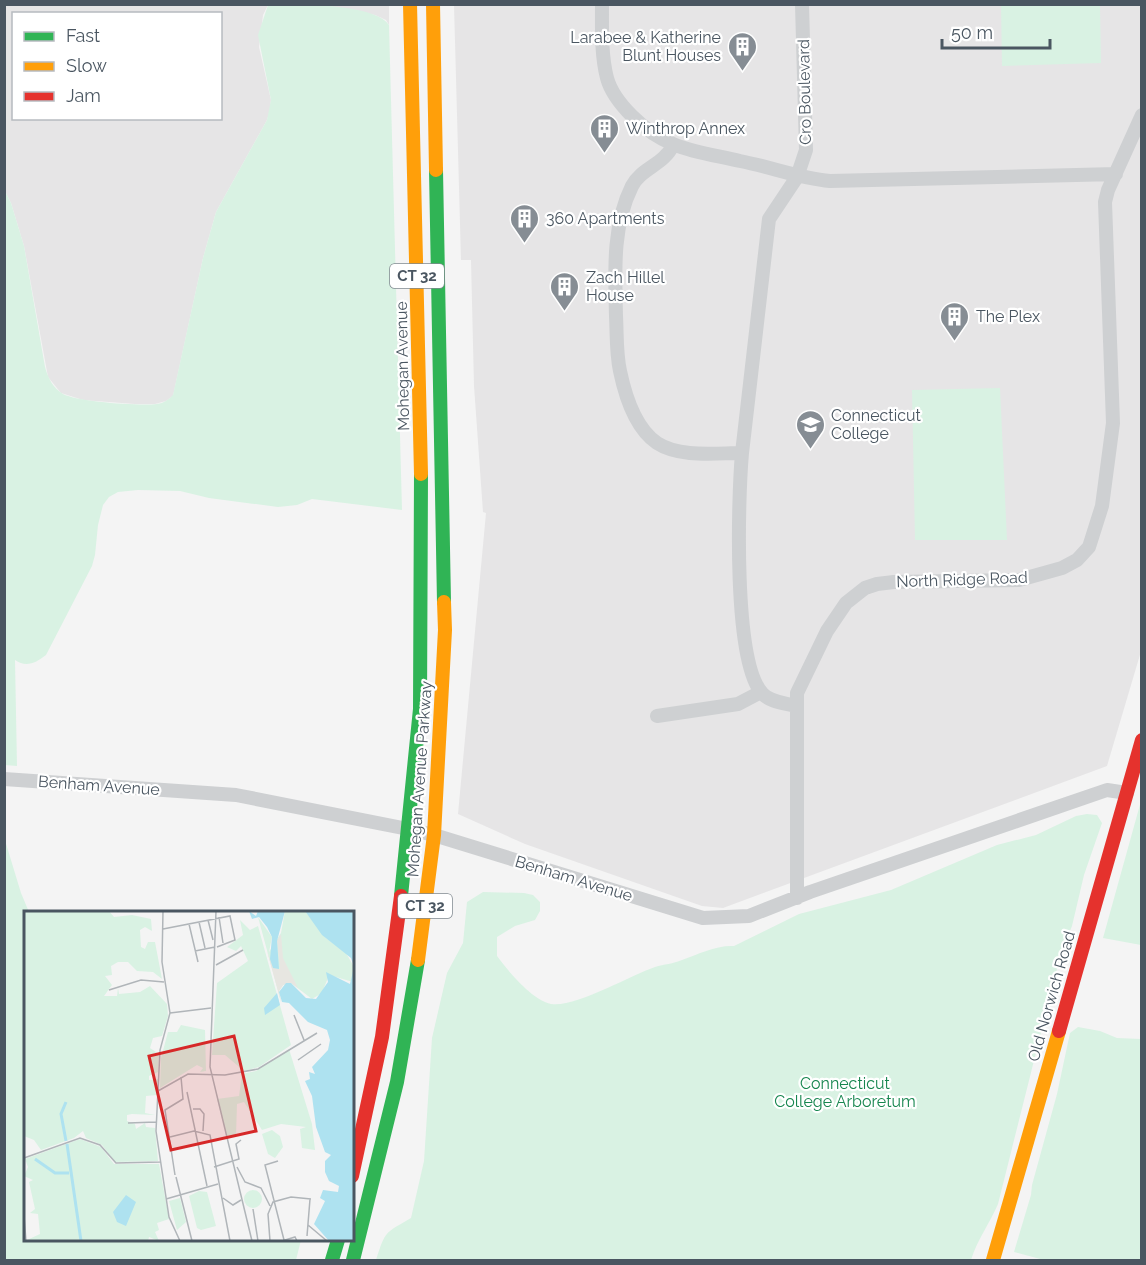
<svg xmlns="http://www.w3.org/2000/svg" width="1146" height="1265" font-family="Raleway,sans-serif">
	<style>
		.education { fill: #e6e5e6; fill-rule: evenodd }
		.green { fill: #d9f2e3 }
		.lines { fill: none; stroke-linecap: round; stroke-linejoin: round }
		.street { stroke: #ced0d2; stroke-width: 14 }
		.fast { stroke: #30b455; stroke-width: 14 }
		.slow { stroke: #ff9f0a; stroke-width: 14 }
		.jam { stroke: #e5322d; stroke-width: 14 }
		.labels { text-anchor: middle; stroke-width: 4.5; stroke-linejoin: round; paint-order: stroke }
		.shield { fill: #fff; stroke: #808990; stroke-width: 1.5 }
		.shield-label { font-size: 15px; font-weight: bold; fill: #4a5661 }
		.poi-label { font-size: 16px; fill: #4a5661; stroke: #fff; text-anchor: start }
		.street-label { font-size: 16px; fill: #4a5661; stroke: #fff }
		.park-label { font-size: 16px; fill: #17864f; stroke: #fff }
		.inset-river { fill: none; stroke: #aee2f0; stroke-width: 3 }
		.inset-road { fill: none; stroke: #b0b5b9; stroke-width: 1.5 }
		.view { fill: #d62828; fill-opacity: 0.15; stroke: #d62828; stroke-width: 3 }
		.inset-edge { fill: none; stroke: #4a5661; stroke-width: 3 }
	</style>
	<rect width="100%" height="100%" fill="#f4f4f4"/>
	<path class="education" d="M5 5H268L263 15 259 47 271 100 270 110 267 120 216 212 203 258 173 396 166 401 155 404H135L83 400 61 393 48 377 24 246 11 203 5 191ZM14 14H220V118H14Z
		M323 5H389V25L386 20 375 15Z
		M454 5H1141L1142 648 1107 766 723 908 702 906 525 844 458 814 486 513 483 512 474 386 471 260H461Z"/>
	<path class="green" d="M268 5C294 4 374 3 389 25L402 510 312 499 297 505 278 507 209 498 180 491 138 490 118 492 109 497 103 505 98 525 95 555 92 566 46 655C36 663 26 668 15 660L17 766 5 765V191L11 203 24 246 45 367C48 378 53 388 63 394 78 402 139 406 157 404 164 403 168 400 173 395L203 258 216 212 267 120 271 100 258 35Z
		M1001 5H1100L1101 63 1002 66Z
		M1000 388 1007 540H915L912 390Z
		M1141 801V945L1103 938Z
		M1087 814 1097 815 1102 823 1084 875 1072 926 1061 953 998 1204C990 1223 977 1240 971 1260H376C386 1230 384 1234 411 1218L424 1161 432 1038 447 973 463 943 467 902 483 892 524 893 533 895 540 902V911L535 920 515 926 497 937V956C508 971 532 1000 551 1004 575 1008 631 975 655 967 664 964 673 964 682 960 699 954 716 945 734 946L799 914 891 890 997 845 1036 835 1076 816Z
		M4 837 21 893 29 912H26V1240H301L296 1260H5Z
		M1078 1027 1100 1031 1117 1038 1141 1039V1260H1044L1014 1252 1031 1195 1032 1185 1057 1094 1070 1033Z"/>
	<g class="lines">
		<path class="street" d="M602 4C602 28 601 55 607 78 611 93 621 105 632 116 666 150 696 151 740 161 771 167 799 178 830 181L1116 174
			M673 145C664 165 641 168 632 186 612 226 615 273 616 316 617 334 616 353 620 371 625 395 635 428 657 443 680 458 716 453 742 453
			M796 706C785 703 769 702 762 693 733 661 738 499 742 453L769 219 797 177 806 150 802 4
			M657 716 738 704 761 692
			M4 779 236 795 408 829 434 835 703 918 749 916 810 892 1107 790 1127 793
			M797 898V693L827 631 846 603 865 588 877 584 894 582 1019 580 1062 568 1077 560 1089 547 1102 506 1113 423 1105 202 1108 190 1142 115"/>
		<path class="fast" d="M436 170 444 602
			M401 896 420 709 421 474
			M332 1260 338 1240
			M353 1260 397 1082 418 960"/>
		<path class="slow" d="M410 4 421 474
			M433 4 436 170
			M418 960 434 835 445 630 444 602
			M993 1260 1059 1031"/>
		<path class="jam" d="M1059 1031 1142 740
			M352 1176 382 1037 401 896"/>
	</g>
	<defs>
		<symbol id="building-pin" viewBox="-11 -11 22 30"><path d="M0 17L-7.5 6A9.5 9.5 0 1 1 7.5 6Z" fill="#868d94" stroke="#fff"/><path d="M-4-6H4V6H1V3H-1V6H-4ZM-2.5-4.3h1.7v1.8h-1.7ZM.8-4.3h1.7v1.8H.8ZM-2.5-1h1.7V.8h-1.7ZM.8-1h1.7V.8H.8Z" fill="#fff"/></symbol>
		<symbol id="university-pin" viewBox="-11 -11 22 30"><path d="M0 17L-7.5 6A9.5 9.5 0 1 1 7.5 6Z" fill="#868d94" stroke="#fff"/><path d="M0-5L7-2L0 1L-7-2ZM-4 1L0 2.5L4 1V4Q0 6-4 4Z" fill="#fff"/></symbol>
	</defs>
	<g fill-rule="evenodd">
		<use href="#building-pin" x="726" y="30" width="33" height="45"/>
		<use href="#building-pin" x="588" y="112" width="33" height="45"/>
		<use href="#building-pin" x="508" y="202" width="33" height="45"/>
		<use href="#building-pin" x="548" y="270" width="33" height="45"/>
		<use href="#building-pin" x="938" y="300" width="33" height="45"/>
		<use href="#university-pin" x="794" y="408" width="33" height="45"/>
	</g>
	<g class="labels">
		<g class="shield">
			<rect x="390" y="264" width="54" height="24" rx="4.5"/>
			<rect x="398" y="894" width="54" height="24" rx="4.5"/>
		</g>
		<g class="shield-label">
			<text x="417" y="281">CT 32</text>
			<text x="425" y="911">CT 32</text>
		</g>
		<g class="poi-label">
			<text x="721" y="43" text-anchor="end">Larabee &amp; Katherine<tspan x="721" dy="18">Blunt Houses</tspan></text>
			<text x="626" y="134">Winthrop Annex</text>
			<text x="546" y="224">360 Apartments</text>
			<text x="586" y="283">Zach Hillel<tspan x="586" dy="18">House</tspan></text>
			<text x="976" y="322">The Plex</text>
			<text x="831" y="421">Connecticut<tspan x="831" dy="18">College</tspan></text>
		</g>
		<g class="street-label">
			<text transform="translate(804 92) rotate(-91)" y="6">Cro Boulevard</text>
			<text transform="translate(402 366) rotate(-91)" y="6">Mohegan Avenue</text>
			<text transform="translate(962 579) rotate(-2)" y="6">North Ridge Road</text>
			<text transform="translate(419 779) rotate(-86)" y="6">Mohegan Avenue Parkway</text>
			<text transform="translate(99 785) rotate(4)" y="6">Benham Avenue</text>
			<text transform="translate(574 878) rotate(17)" y="6">Benham Avenue</text>
			<text transform="translate(1051 996) rotate(-74)" y="6">Old Norwich Road</text>
		</g>
		<g class="park-label">
			<text x="845" y="1089">Connecticut<tspan x="845" dy="18">College Arboretum</tspan></text>
		</g>
	</g>
	<g transform="translate(24 911)">
		<rect width="330" height="330" fill="#f4f4f4"/>
		<path d="M0 0H85L90 6 108 4 127 8 128 20 121 16 116 19 117 36 121 38 124 31H131L138 68 129 61 113 60 104 51H94L87 55 88 64 81 65 88 74 80 85H93L94 77 95 83 116 81 126 75 143 93 144 105 138 125 129 127 126 137 135 143 134 161 125 165V169L134 168 133 184 122 185 121 202 131 204 108 203 103 204V210L111 213 112 218 121 212 122 216 131 217 134 250 91 251 78 234 62 227 59 220 50 227 17 239 10 229 0 225ZM261 0H281L302 27 322 42 330 56 329 71 305 64 298 82 288 88 267 72 259 74 255 80 257 91 234 6 248 26 245 41 257 22ZM216 9 226 19 234 15 267 134 235 156 220 160 201 144H188L193 72 224 50 217 35 212 40 203 36 219 24ZM157 114 181 119 182 160 176 161 179 157 173 154 136 177 137 147 144 121H153ZM265 138 288 213 291 239 278 237 276 218 282 216 257 213 238 219 220 191 213 193 212 225H203L193 188 215 185 218 163 232 160ZM248 219 256 225 259 236 251 247 244 243 238 223ZM56 228 77 236 90 253H135L145 308 133 312 135 319 131 321 135 330 125 326 124 330 3 329 16 323 14 303 6 302 11 298 5 271 9 269 0 265 4 256 1 248ZM220 288a9 9 0 1 1 18 0a9 9 0 1 1-18 0ZM175 280 183 281 192 315 177 319 173 317 165 285ZM156 287 162 311 153 319 145 290Z" fill="#d9f2e3"/>
		<path d="M257 23 259 47 274 77 267 72 259 74 255 80 257 91 243 40 249 57 256 58 253 30Z" fill="#e7e6e1"/>
		<path d="M225 0 232 5 234 0H261L253 30 255 58 249 57 246 48 248 26 243 16 235 6 228 8ZM281 0H330V330H305L290 313 301 290 296 287 299 279 314 281 315 275 305 270 301 261V250L307 244 301 241 292 216 288 185 281 170 286 168 285 161 291 163 288 156 304 139 306 129 303 119 284 111 265 92 258 91 255 81 262 72H267L282 87 292 88 304 71 302 61 326 73 330 56 327 47 298 24ZM253 82 256 94 241 104 240 97ZM102 284 112 291 102 315 93 311 89 301Z" fill="#aee2f0"/>
		<path class="inset-river" d="M42 191 37 203 42 230M43 233 57 330M11 248 31 262H45"/>
		<path class="inset-road" d="M139 0 138 51 146 102 136 139 132 220 145 306 156 330M192 0 186 156 228 330M195 6 199 32M184 9 189 29M175 11 181 37M165 13 174 51M139 18 206 5 211 29 193 36M171 40 191 36M192 54 219 39M85 79 117 69 140 71M146 102 187 97M270 104 280 129M274 149 297 133M134 180 164 163 201 164 234 158 293 122M163 181 183 275M169 198H176L180 203 179 220M104 212 132 211M146 226 170 220 186 224 206 330M0 247 56 227 76 234 92 252 136 251M254 250 241 254 260 329M190 256 215 248 212 233 217 229M213 256 221 271 237 277 246 295M151 264 141 199 159 188 157 166M152 266 168 330M199 287 209 294 217 289M142 288 194 273M229 298 234 330M0 305 2 330M284 314 303 330M283 325 286 288M246 330 244 303 249 291 267 286 287 288M258 330 271 326 273 330"/>
		<path class="view" d="M210 125 232 220 147 239 125 145Z"/>
		<rect width="330" height="330" class="inset-edge"/>
	</g>
	<rect width="1146" height="1265" fill="none" stroke="#4a5661" stroke-width="12"/>
	<rect x="12" y="12" width="210" height="108" fill="#ffffff" stroke="#b7bbc0" stroke-width="1.5"/>
	<rect x="24" y="32" width="30" height="9" fill="#30b455" stroke="#b7bbc0" stroke-width="1.5"/>
	<text x="66" y="42" font-size="18" fill="#4a5661">Fast</text>
	<rect x="24" y="62" width="30" height="9" fill="#ff9f0a" stroke="#b7bbc0" stroke-width="1.5"/>
	<text x="66" y="72" font-size="18" fill="#4a5661">Slow</text>
	<rect x="24" y="92" width="30" height="9" fill="#e5322d" stroke="#b7bbc0" stroke-width="1.5"/>
	<text x="66" y="102" font-size="18" fill="#4a5661">Jam</text>
	<path d="M942 39v9h108v-9" fill="none" stroke="#4a5661" stroke-width="3"/>
	<text x="951" y="39" font-size="18" fill="#4a5661" stroke="#ffffff" stroke-width="4.5" paint-order="stroke">50 m</text>
</svg>
